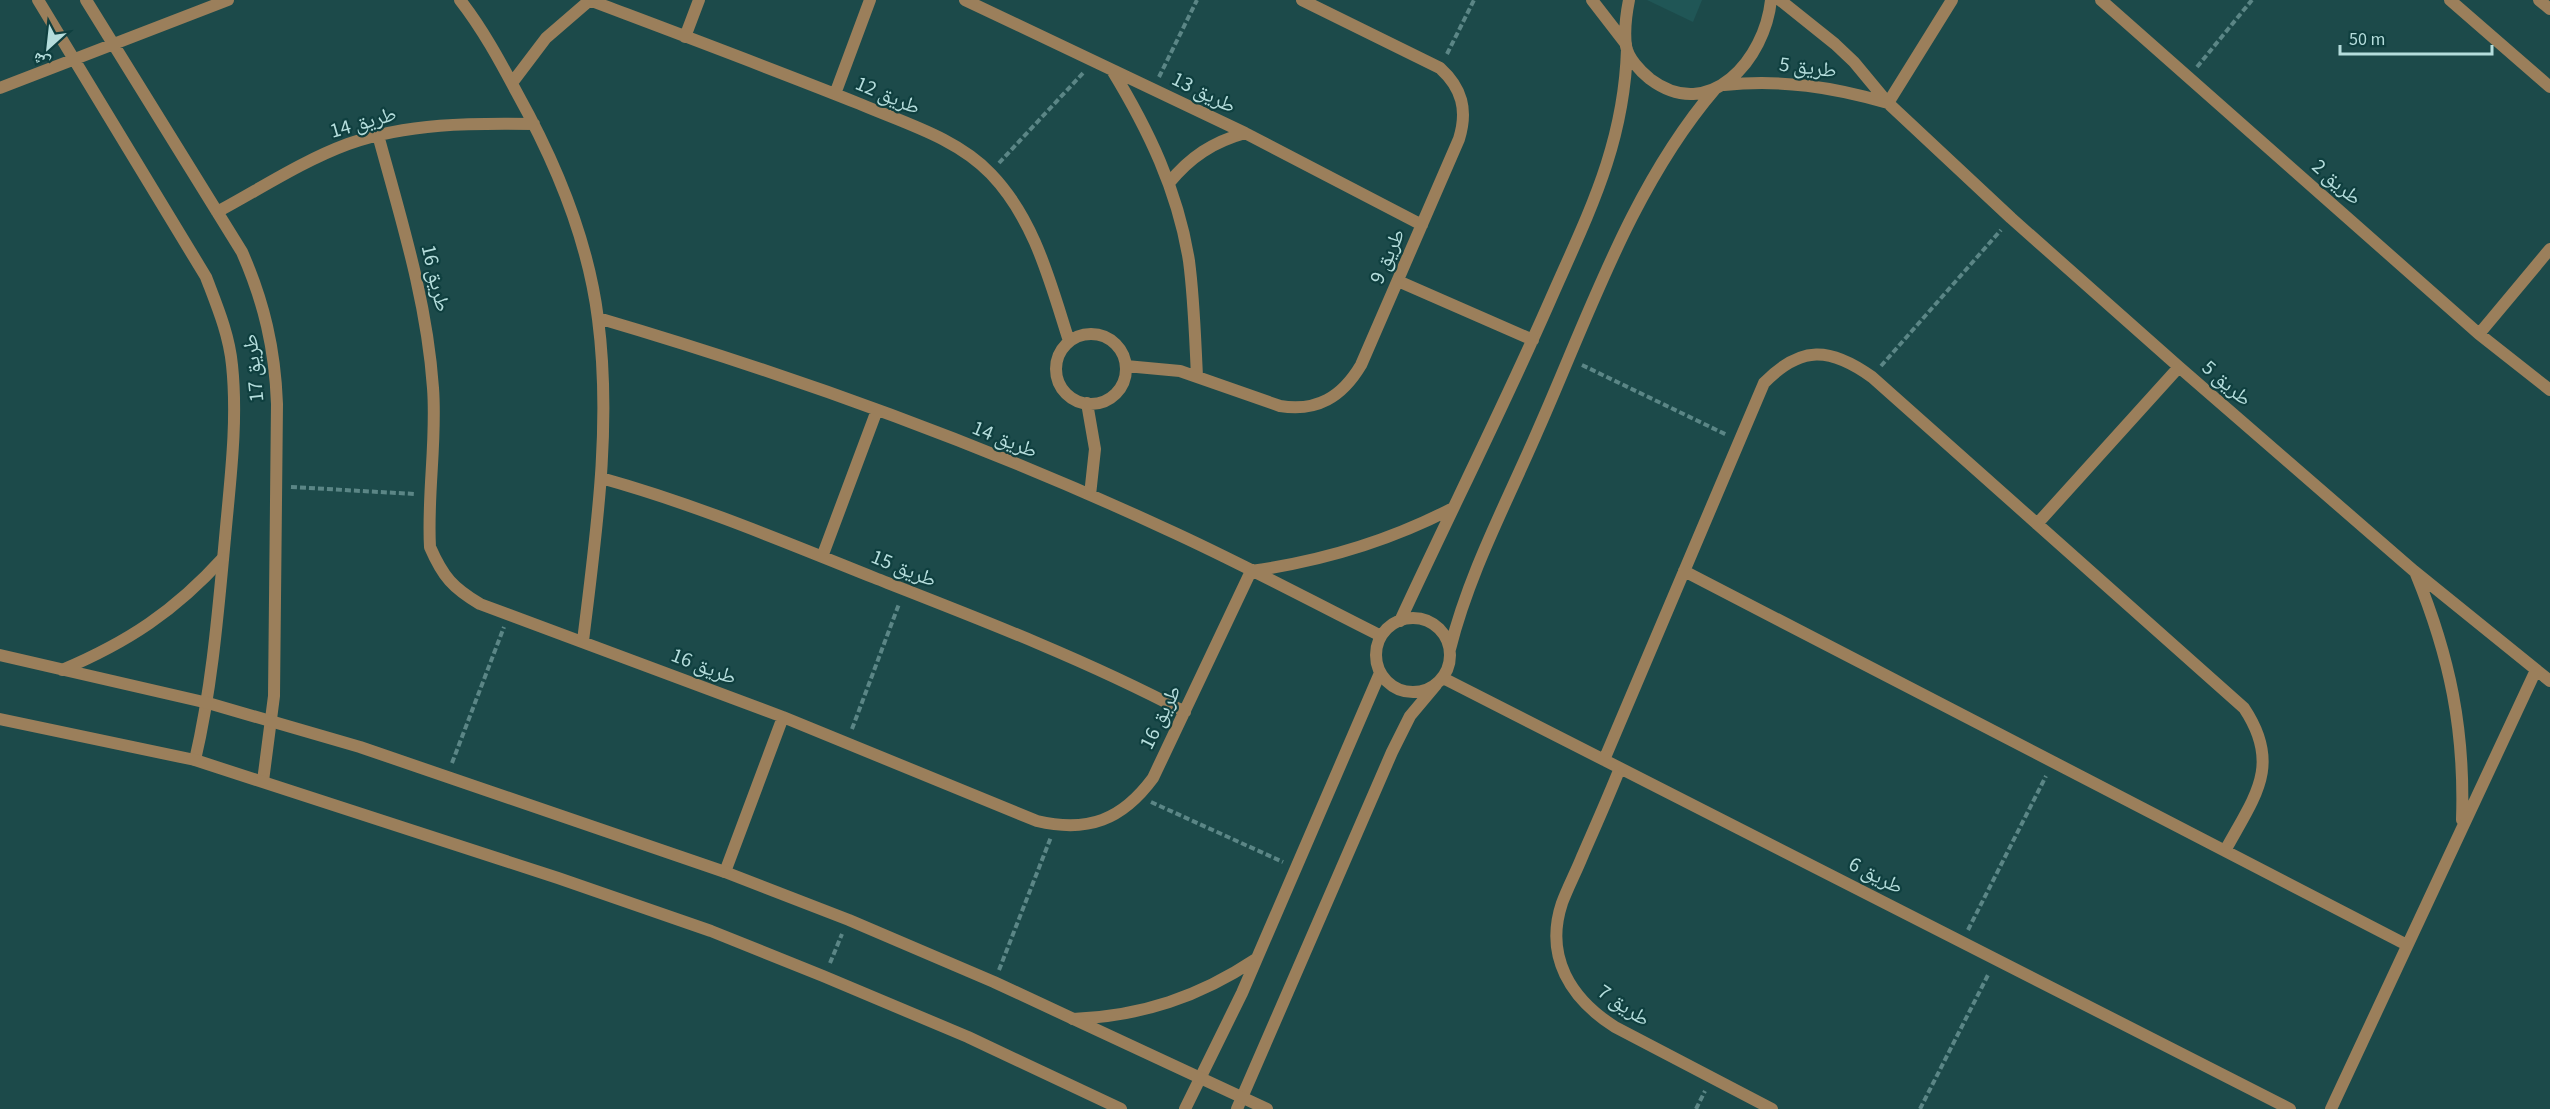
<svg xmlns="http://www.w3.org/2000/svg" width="2550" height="1109" font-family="'Source Sans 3','Noto Naskh Arabic',sans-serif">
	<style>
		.built { fill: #205656 }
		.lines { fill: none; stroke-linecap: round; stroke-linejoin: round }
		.path { stroke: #5b8686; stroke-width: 4; stroke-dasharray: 6 3; stroke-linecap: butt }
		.minor { stroke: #9b7f5b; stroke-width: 12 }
		.tertiary { stroke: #9b7f5b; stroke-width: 12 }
		.labels { text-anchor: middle; stroke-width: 4.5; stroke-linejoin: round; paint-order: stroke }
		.street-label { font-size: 21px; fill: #b5dddc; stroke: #0f3f3f }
	</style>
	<rect width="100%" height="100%" fill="#1c4a4a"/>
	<path class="built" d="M1647 0H1702L1693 22Z"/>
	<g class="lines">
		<path class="path" d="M1447 54 1474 0
			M2197 67 2252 0
			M1159 77 1197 0
			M999 163 1084 72
			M1582 365 1727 435
			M1881 366 2001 230
			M291 487 415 494
			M852 729 899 604
			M452 763 504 627
			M1151 802 1283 862
			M1968 930 2046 776
			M830 963 842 934
			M999 970 1051 837
			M1696 1109 1705 1091
			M1920 1109 1989 973"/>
		<path class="minor" d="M38 0 206 277C217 306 229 334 232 365 238 422 230 481 225 538 218 613 212 687 195 760
			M86 0 242 252C264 302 275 349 277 404L274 696 263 781
			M460 0C482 28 500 61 517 93 556 163 588 239 598 319 612 426 596 534 583 641
			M589 0C679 34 770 68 860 104 904 123 957 138 991 174 1035 220 1050 282 1069 341
			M965 0 1245 133 1422 225
			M1592 0 1626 44
			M1629 0C1626 15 1624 31 1626 46 1628 58 1640 71 1650 79 1710 124 1765 59 1771 0
			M1780 0 1835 44 1854 62 1888 103 2011 218 2179 367 2414 571 2550 681
			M2101 0 2479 334 2550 390
			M2450 0 2550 87
			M2539 0 2550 9
			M685 37 699 0
			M1112 70C1148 129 1178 191 1189 261 1194 299 1195 337 1197 376
			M512 83 546 38 590 0
			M1724 85C1781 79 1833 87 1888 103
			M0 88 228 0
			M835 94 870 0
			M1888 103 1952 0
			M378 135C401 219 427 301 433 388 437 441 427 494 430 547 443 577 453 588 480 604L783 717 1037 821C1088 833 1122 820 1153 778L1251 571C1323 561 1387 542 1451 509
			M1169 183C1190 157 1213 142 1245 133
			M217 212C260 189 302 161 348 144 408 123 471 123 534 124
			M1398 281 1533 340
			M598 318C792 375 983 444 1166 529 1239 562 1309 600 1381 636
			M2479 334 2550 249
			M1056 369a35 35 0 1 1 70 0a35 35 0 1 1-70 0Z
			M1126 366 1180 371 1280 406C1317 412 1342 397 1361 365L1459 139C1468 110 1462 88 1440 68L1302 0
			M1087 403 1095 449 1090 495
			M601 478C695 504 785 542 875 578 980 619 1084 659 1185 712
			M2037 524 2179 367
			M822 557 877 410
			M1684 571 2407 945
			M2416 574C2450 657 2465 730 2462 820
			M1376 655a37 37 0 1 1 74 0a37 37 0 1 1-74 0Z
			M1400 621C1449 515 1502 410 1549 303 1587 216 1624 147 1627 49
			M1450 649C1469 573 1507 502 1538 430 1589 315 1632 186 1715 89
			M1443 678 2290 1109
			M1604 760 1764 383C1801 345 1830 347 1872 377L2244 708C2282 765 2255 796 2226 849
			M1620 768C1608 798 1595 827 1582 857 1576 872 1568 887 1562 903 1544 957 1571 999 1615 1027L1772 1109
			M725 872 783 717
			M1073 1019C1142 1016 1199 997 1256 959
			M1185 1109 1242 993 1380 673
			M1237 1109 1392 752 1410 716 1436 685
			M2331 1109 2536 670"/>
		<path class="tertiary" d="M0 655 208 703 360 747 725 872 849 920 994 982 1267 1109
			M62 670C128 642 175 611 223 558
			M0 719 195 760 558 878 711 931 823 976 968 1037 1121 1109"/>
	</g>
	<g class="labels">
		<g class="street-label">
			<text transform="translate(1808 67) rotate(7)" y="7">طريق 5</text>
			<text transform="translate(1204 92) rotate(26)" y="7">طريق 13</text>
			<text transform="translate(888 95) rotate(23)" y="7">طريق 12</text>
			<text transform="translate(363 122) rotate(-16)" y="7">طريق 14</text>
			<text transform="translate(2337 182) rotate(41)" y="7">طريق 2</text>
			<text transform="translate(1387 256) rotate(-66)" y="7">طريق 9</text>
			<text transform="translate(436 278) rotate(77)" y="7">طريق 16</text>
			<text transform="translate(253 368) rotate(-96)" y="7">طريق 17</text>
			<text transform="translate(2227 383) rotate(41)" y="7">طريق 5</text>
			<text transform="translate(1005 439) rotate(22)" y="7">طريق 14</text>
			<text transform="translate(904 568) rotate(22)" y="7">طريق 15</text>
			<text transform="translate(704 666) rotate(21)" y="7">طريق 16</text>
			<text transform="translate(1160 717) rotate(-64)" y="7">طريق 16</text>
			<text transform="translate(1876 875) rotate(27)" y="7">طريق 6</text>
			<text transform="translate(1624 1005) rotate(34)" y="7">طريق 7</text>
		</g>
	</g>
	<g transform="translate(48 48) rotate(207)" stroke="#0f3f3f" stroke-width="4.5" paint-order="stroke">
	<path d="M0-4.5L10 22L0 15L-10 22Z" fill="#b5dddc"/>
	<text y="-9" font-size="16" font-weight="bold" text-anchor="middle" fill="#b5dddc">ش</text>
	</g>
	<path d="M2340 45v9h152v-9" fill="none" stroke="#b5dddc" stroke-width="3"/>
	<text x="2349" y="45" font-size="18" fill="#b5dddc" stroke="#0f3f3f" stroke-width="4.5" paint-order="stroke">50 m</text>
</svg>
